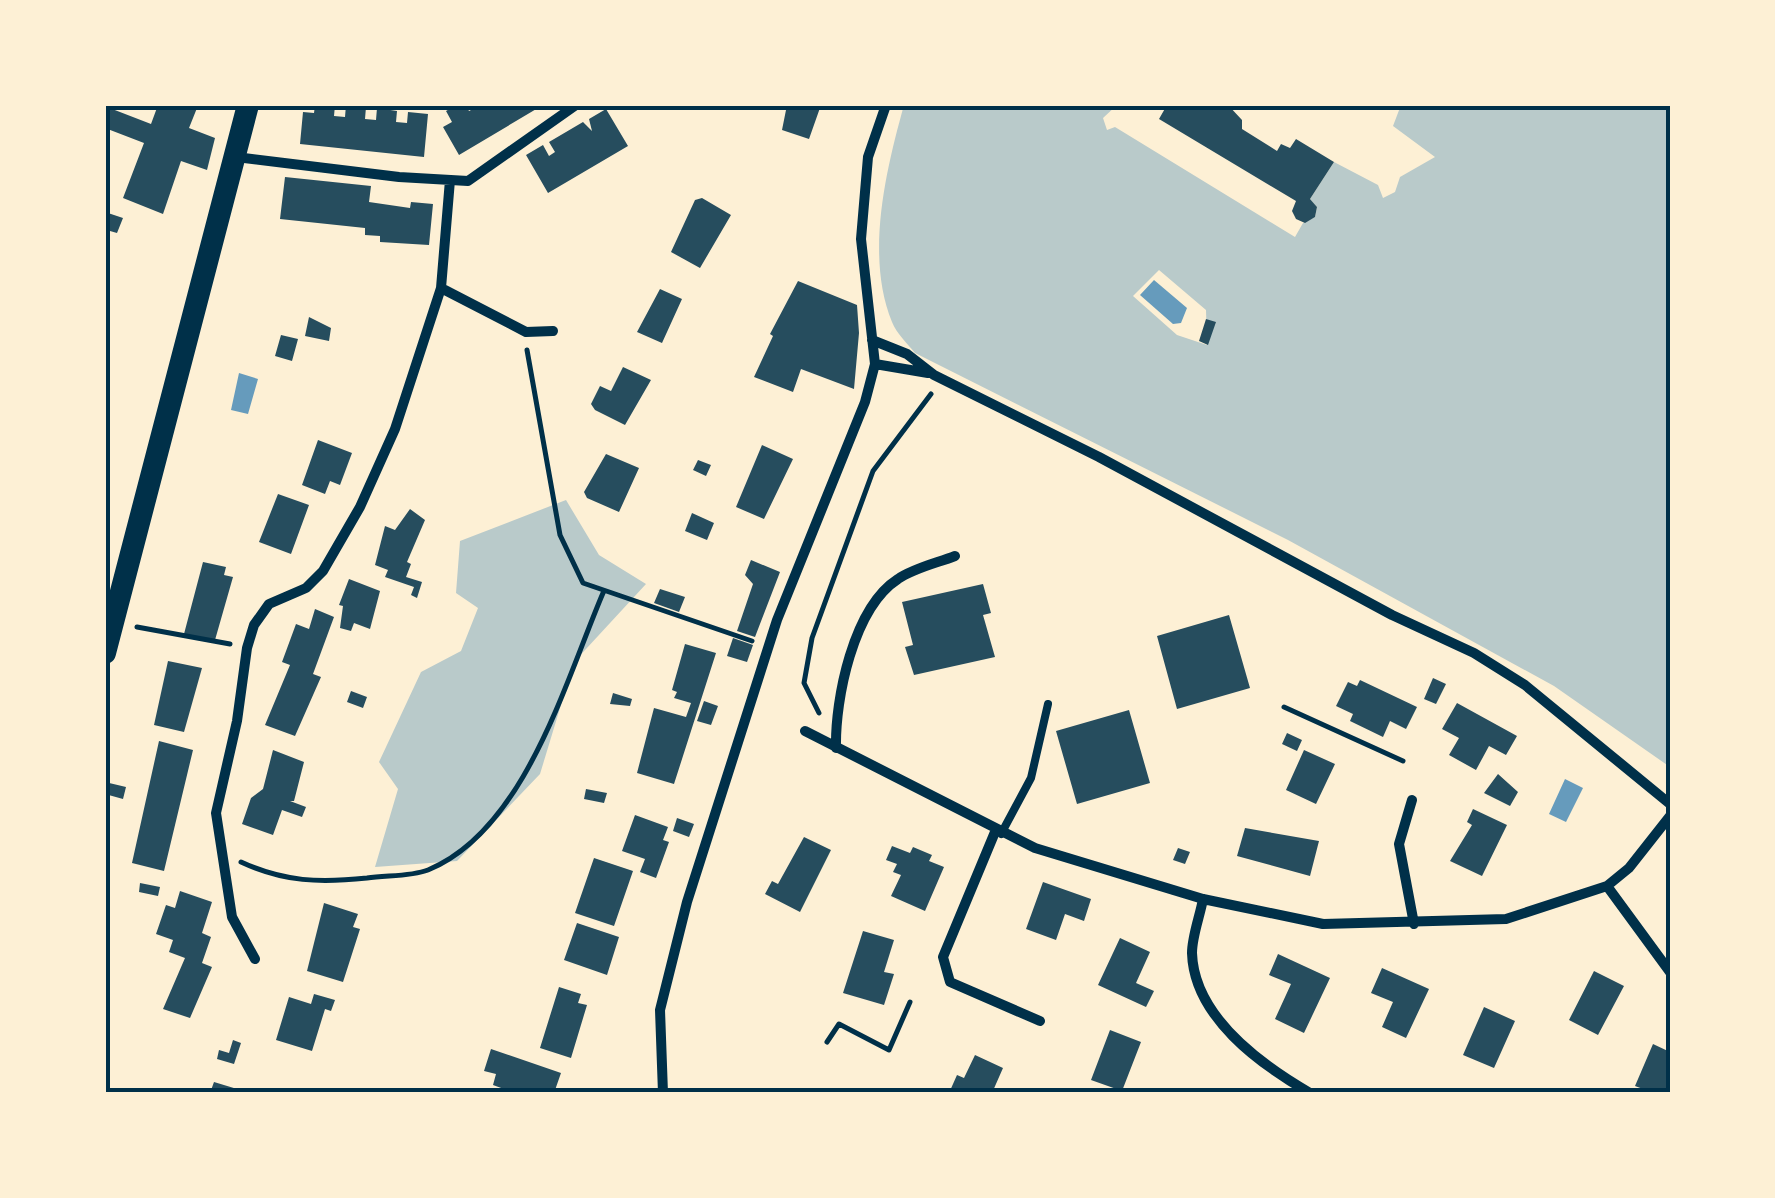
<svg xmlns="http://www.w3.org/2000/svg" width="1775" height="1198" font-family="'Zilla Slab',serif">
	<style>
		.green { fill: #b9caca; fill-rule: evenodd }
		.water { fill: #669bbc }
		.building { fill: #264d5e }
		.lines { fill: none; stroke-linecap: round; stroke-linejoin: round }
		.path { stroke: #003049; stroke-width: 5 }
		.service { stroke: #003049; stroke-width: 8 }
		.minor { stroke: #003049; stroke-width: 10 }
		.primary { stroke: #003049; stroke-width: 22 }
		.neatline { fill: none; stroke: #003049; stroke-width: 4 }
	</style>
	<rect width="100%" height="100%" fill="#fdf0d5"/>
	<path class="green" d="M904 105H1117L1103 118 1107 130 1115 127 1295 237 1303 223 1315 217 1317 207 1310 199 1334 162 1378 185 1383 198 1395 192 1400 177 1435 157 1393 126 1401 105H1670V767L1554 686 1288 540 915 353C908 344 896 333 892 322 865 256 886 170 904 105ZM1159 270 1206 310 1207 345 1177 335 1133 296Z
		M566 500 599 555 646 584 574 662 540 774 457 861 375 867 398 789 379 762 421 672 461 651 478 608 456 593 460 541Z"/>
	<path class="water" d="M1154 280 1187 308 1181 323 1173 324 1140 295Z
		M239 373 258 379 248 414 231 410Z
		M1565 779 1583 788 1566 822 1549 814Z"/>
	<path class="building" d="M158 105H192L197 108 189 128 215 138 207 170 181 161 163 214 123 198 144 143 105 128 107 107 151 124Z
		M315 105H335L334 116 345 117 346 105 366 107 365 119 376 120 377 108 397 111 396 122 407 123 408 112 428 114 424 157 300 144 303 112 314 113Z
		M457 105H466L469 111 481 105H543L459 155 443 127 452 122 446 111Z
		M787 105H821L809 139 782 130Z
		M1167 105H1228L1242 120V129L1277 151 1281 144 1290 148 1296 139 1334 162 1310 199 1317 207 1315 217 1305 223 1296 219 1292 211 1296 201 1159 119Z
		M606 109 628 146 548 193 526 155 543 145 549 156 555 152 549 142 583 122 592 131 589 119Z
		M285 177 371 186 369 202 410 208 411 202 433 204 429 245 380 242V236L365 235V228L280 219Z
		M702 198 731 215 700 268 671 252 695 200Z
		M105 212 123 218 117 233 110 231 105 243Z
		M798 281 857 305 859 333 854 389 801 369 793 392 754 377 773 336 770 334Z
		M660 289 682 299 662 343 637 332Z
		M309 317 331 328 329 341 305 336Z
		M1206 319 1216 322 1208 345 1199 341Z
		M281 335 298 339 292 361 275 356Z
		M623 367 651 380 625 425 595 410 591 404 600 386 611 391Z
		M318 440 352 453 340 485 330 481 325 494 302 485Z
		M762 445 793 459 764 519 736 507Z
		M606 454 639 468 619 512 587 498 584 492Z
		M698 460 711 465 706 476 693 470Z
		M278 494 309 505 291 554 259 542Z
		M410 509 425 520 407 562 411 564 406 577 422 582 417 598 411 595 414 587 385 577 388 570 375 565 385 526 395 530Z
		M692 513 714 523 707 540 685 531Z
		M751 560 780 572 755 637 737 631 753 584 745 575Z
		M203 562 226 567 224 575 233 577 215 640 184 634Z
		M349 579 380 591 370 629 354 623 351 631 340 628 343 606 339 605Z
		M983 584 991 613 983 615 995 657 914 675 905 647 913 645 902 602Z
		M660 589 685 597 679 612 654 603Z
		M315 609 334 617 313 674 321 677 295 736 265 725 290 665 282 662 296 624 309 629Z
		M1229 615 1250 688 1177 709 1157 636Z
		M733 638 753 645 747 662 727 656Z
		M685 644 716 653 674 784 637 773 654 708 686 717 691 703 674 698 677 692 672 690Z
		M168 661 202 668 184 732 154 725Z
		M1433 678 1446 684 1436 704 1424 699Z
		M1360 680 1417 707 1406 729 1390 721 1383 737 1350 721 1353 714 1336 706 1348 682 1357 686Z
		M351 691 367 697 363 708 347 702Z
		M613 693 632 699 630 706 610 704Z
		M704 701 718 706 711 725 697 721Z
		M1457 703 1517 736 1506 755 1489 746 1476 770 1449 755 1459 738 1442 729Z
		M1129 710 1150 783 1077 804 1056 731Z
		M1287 733 1302 740 1297 751 1282 744Z
		M159 741 193 750 164 871 132 863Z
		M273 750 304 762 294 801H290L306 807 302 817 282 810 273 835 242 824 251 798 263 789Z
		M1304 750 1335 764 1316 804 1286 790Z
		M1498 774 1518 792 1510 806 1484 793Z
		M105 782 126 787 123 799 105 794Z
		M586 789 607 793 604 803 584 799Z
		M1473 809 1507 825 1482 876 1450 861 1472 825 1467 822Z
		M635 815 668 827 663 840 669 842 656 878 640 872 645 859 622 851Z
		M677 818 694 824 689 837 673 831Z
		M1245 828 1319 841 1310 876 1237 856Z
		M804 837 831 850 800 912 765 894 772 881 778 884Z
		M892 846 910 853 913 847 932 855 929 861 944 867 925 911 891 896 901 875 893 872 897 864 886 860Z
		M1178 848 1190 852 1185 864 1173 860Z
		M594 858 633 871 614 926 575 913Z
		M1043 882 1091 899 1084 921 1065 914 1056 940 1026 929Z
		M140 883 160 887 158 896 139 892Z
		M180 891 212 902 202 933 211 937 202 963 212 967 190 1018 163 1009 185 958 169 952 173 940 156 934 166 905 175 908Z
		M324 903 358 914 353 927 360 929 343 982 307 971Z
		M577 923 619 937 607 975 564 960Z
		M863 931 894 940 884 972 894 974 884 1005 843 993Z
		M1120 938 1150 952 1136 983 1154 991 1146 1007 1098 985Z
		M1278 954 1330 978 1304 1033 1275 1019 1291 984 1269 975Z
		M1382 968 1429 989 1406 1038 1382 1027 1393 1002 1371 993Z
		M1594 971 1624 986 1598 1035 1569 1020Z
		M559 987 581 994 578 1003 587 1005 571 1058 540 1048Z
		M314 994 335 1000 331 1011 325 1009 312 1051 276 1040 289 997 311 1004Z
		M1484 1007 1515 1021 1494 1068 1463 1055Z
		M1110 1030 1141 1042 1122 1091 1091 1080Z
		M233 1040 241 1043 234 1064 217 1059 219 1050 229 1053Z
		M1653 1044 1670 1052 1668 1093H1641L1643 1089 1635 1086Z
		M491 1049 561 1073 554 1093H515L493 1085 496 1074 484 1071Z
		M975 1055 1003 1068 992 1093H949L957 1075 964 1078Z
		M214 1082 247 1092V1093H210Z"/>
	<g class="lines">
		<path class="path" d="M527 350 560 535 583 583 752 641
			M137 627 230 644
			M1284 707 1403 761
			M819 713 804 683 812 638 873 471 931 394
			M241 862C284 882 320 883 367 878 386 875 410 877 428 870 525 830 565 682 603 593
			M827 1042 839 1024 889 1050 910 1002"/>
		<path class="service" d="M1001 834 1031 778 1048 704
			M671 1093H675"/>
		<path class="minor" d="M236 157 399 177 468 181 576 105
			M441 288 526 332 553 331
			M872 340 907 354 934 375 1099 457 1392 615 1474 653 1525 685 1670 804
			M875 364 928 373
			M805 731 1035 848 1203 899 1323 924 1506 919 1607 886 1629 868 1670 816
			M836 748C835 699 853 608 898 579 914 568 937 563 955 556
			M1412 800 1399 844 1414 924
			M995 832 943 957 950 982 1040 1021
			M1607 886 1670 972
			M1203 899C1200 916 1192 936 1192 953 1194 1017 1260 1064 1310 1093
			M255 959 232 917 216 813 237 721 247 648 254 625 269 604 306 588 323 571 360 507 395 429 441 288 450 180
			M663 1093 660 1010 687 902 777 620 865 402 875 364 861 239 868 157 886 105"/>
		<path class="primary" d="M105 653 248 105"/>
	</g>
	<rect width="1775" height="1198" fill="none" stroke="#fdf0d5" stroke-width="215"/>
	<rect x="108" y="108" width="1560" height="982" class="neatline"/>
</svg>
